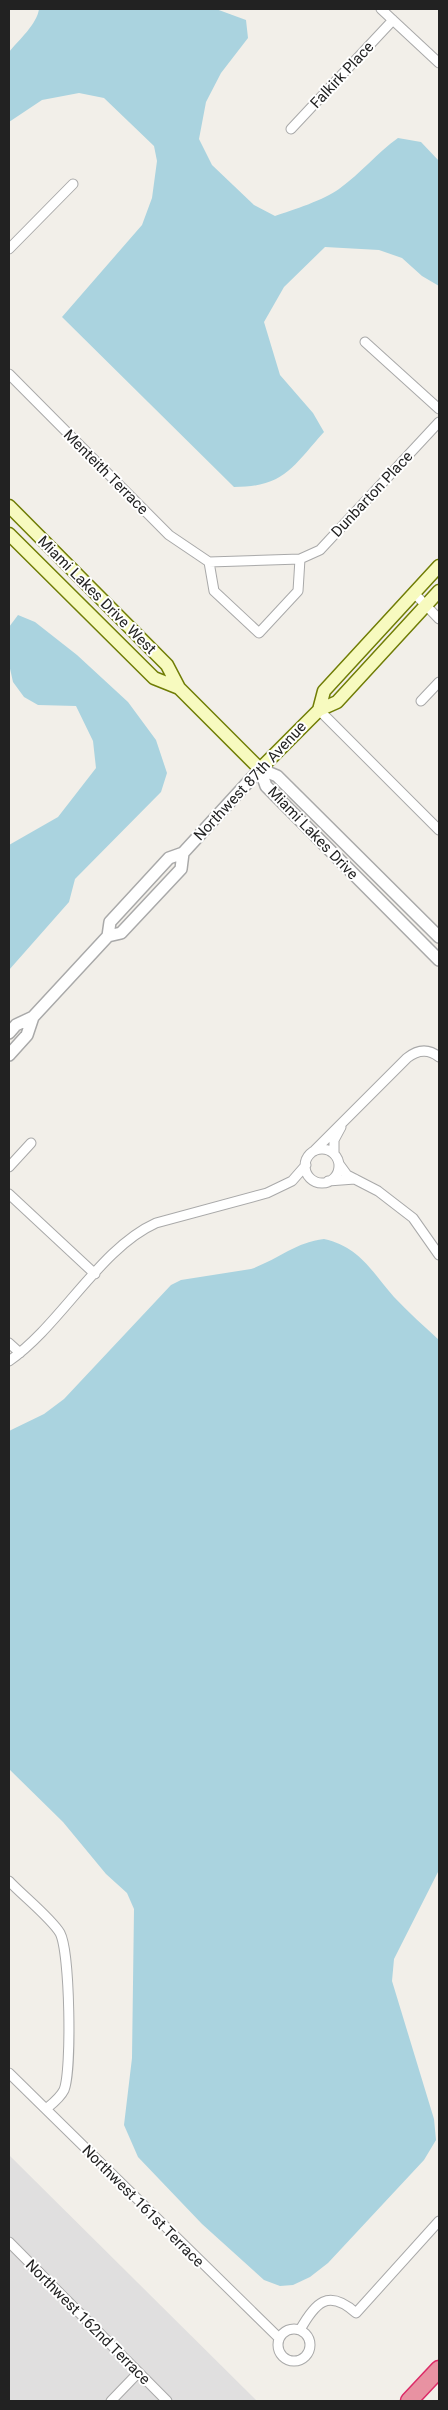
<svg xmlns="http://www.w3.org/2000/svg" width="448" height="2410" font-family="Roboto,sans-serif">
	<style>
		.residential { fill: #e0dfdf }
		.water { fill: #aad3df }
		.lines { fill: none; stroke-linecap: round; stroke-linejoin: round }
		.minor-casing { stroke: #a9a9a9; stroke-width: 11 }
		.tertiary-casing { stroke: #a9a9a9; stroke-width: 14 }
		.secondary-casing { stroke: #707d05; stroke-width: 15 }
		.motorway-casing { stroke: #dc2a67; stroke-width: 19 }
		.minor { stroke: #fff; stroke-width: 9 }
		.tertiary { stroke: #fff; stroke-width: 11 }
		.secondary { stroke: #f7fabf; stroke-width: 12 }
		.motorway { stroke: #e892a2; stroke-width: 16 }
		.labels { text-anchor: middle; stroke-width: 4; stroke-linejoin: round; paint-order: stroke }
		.street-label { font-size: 15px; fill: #222; stroke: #fff }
	</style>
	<rect width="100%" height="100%" fill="#f2efe9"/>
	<path class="residential" d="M9 2155 257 2401H9Z"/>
	<path class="water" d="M39 9H216L246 20 248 38 221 73 206 102 199 139 212 165 254 205 275 216C293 210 324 200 339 189 361 173 377 153 398 138L421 142 439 161V286L422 276 402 258 379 250 325 247 284 287 264 322 280 375 313 413 324 432C293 466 285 487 234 487L62 317 142 225 152 198 157 161 154 146 104 98 79 93 42 100 9 122V52C19 40 37 24 39 9Z
		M18 615 35 622 77 655 128 702 156 740 167 773 161 792 75 879 69 902 9 970V845L58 817 96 768 93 741 76 706 38 705 24 697 13 682 9 664V627Z
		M324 1239C360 1247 372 1272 394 1297 408 1312 424 1326 439 1340V1870L394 1959 392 1981 434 2119 436 2140 424 2160 328 2263 310 2277 293 2285 280 2286 264 2280 202 2224 138 2157 124 2125 132 2058 134 1909 127 1893 106 1874 63 1822 9 1769V1431L44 1414 64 1399 171 1285 181 1280 251 1269C277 1260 296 1242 324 1239Z"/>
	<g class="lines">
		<defs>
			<path id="minor" d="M381 9 439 63
				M291 129 393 20
				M9 249 73 184
				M365 342 439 409
				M9 374 169 535 209 562
				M209 562 300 559 320 550 439 422
				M209 562 214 591 259 633 298 591 300 559
				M414 593 439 619
				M421 701 439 682
				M319 710 439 830
				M305 1166a17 17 0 1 1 34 0a17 17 0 1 1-34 0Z
				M314 1151 407 1058C417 1050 428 1048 439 1057
				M334 1154V1140L341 1127
				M339 1164 347 1175 378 1191 413 1218 439 1255
				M9 1167 31 1143
				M328 1181 355 1179
				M9 1194 95 1274
				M9 1343 20 1353
				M9 1361C61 1325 100 1248 156 1223L267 1193 292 1181 306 1165
				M9 1881C22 1895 51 1918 60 1933 70 1952 72 2070 64 2090 60 2098 52 2104 46 2109
				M9 2073 279 2338
				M9 2242 167 2401
				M278 2345a16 16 0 1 1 32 0a16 16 0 1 1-32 0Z
				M300 2330C315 2303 328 2288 356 2313L439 2221
				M111 2401 138 2373"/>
			<path id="tertiary" d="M260 769 266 786 439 960
				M260 769 277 776 439 937
				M108 936 121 933 181 869 183 853
				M9 1033 16 1025 33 1017 108 936 110 922 169 858 183 853 260 769
				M9 1055 27 1035 33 1017"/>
			<path id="secondary" d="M9 506 167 665 179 688 260 769 319 710 337 702 439 591
				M9 534 154 678 179 688
				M319 710 324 691 439 566"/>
			<path id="motorway" d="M409 2401 439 2369"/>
		</defs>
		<use href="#minor" class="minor-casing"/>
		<use href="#tertiary" class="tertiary-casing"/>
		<use href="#secondary" class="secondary-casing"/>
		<use href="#motorway" class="motorway-casing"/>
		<use href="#minor" class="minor"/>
		<use href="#tertiary" class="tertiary"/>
		<use href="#secondary" class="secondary"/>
		<use href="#motorway" class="motorway"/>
	</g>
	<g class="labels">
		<g class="street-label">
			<text transform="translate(342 75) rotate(-47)" y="5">Falkirk Place</text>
			<text transform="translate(106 472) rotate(45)" y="5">Menteith Terrace</text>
			<text transform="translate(372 494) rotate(-47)" y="5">Dunbarton Place</text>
			<text transform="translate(97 595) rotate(45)" y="5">Miami Lakes Drive West</text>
			<text transform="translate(250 781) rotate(-47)" y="5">Northwest 87th Avenue</text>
			<text transform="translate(313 833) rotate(46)" y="5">Miami Lakes Drive</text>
			<text transform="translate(143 2206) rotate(45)" y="5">Northwest 161st Terrace</text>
			<text transform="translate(88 2322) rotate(45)" y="5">Northwest 162nd Terrace</text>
		</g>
	</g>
	<rect width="448" height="2410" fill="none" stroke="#222222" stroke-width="20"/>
</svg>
